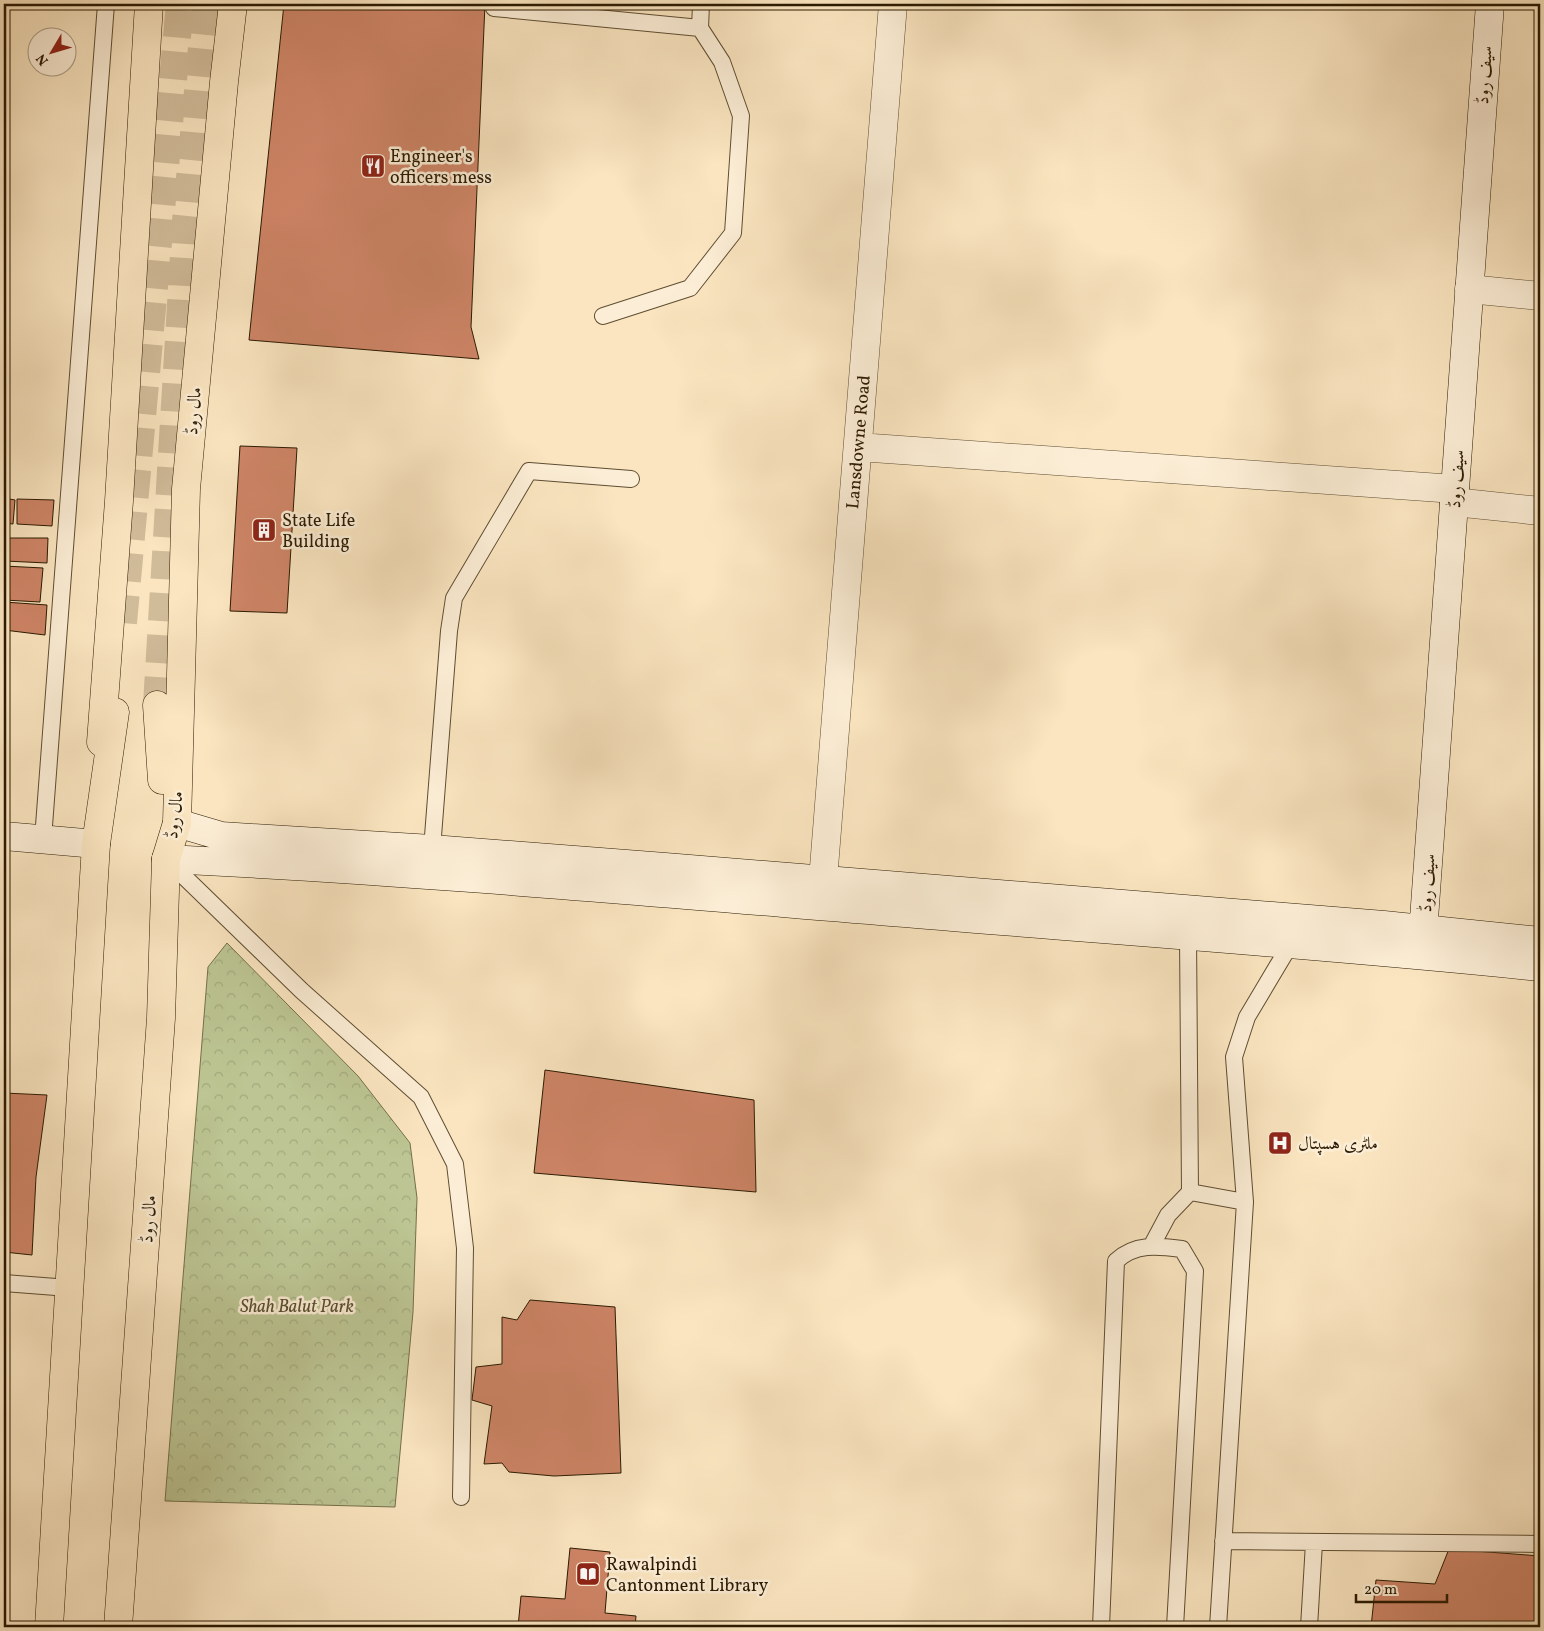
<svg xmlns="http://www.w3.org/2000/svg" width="1544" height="1631" font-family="Vollkorn,Amiri,serif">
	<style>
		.forest { fill: url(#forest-crowns); stroke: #74704a }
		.building { fill: #ce8567; stroke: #2b1a01 }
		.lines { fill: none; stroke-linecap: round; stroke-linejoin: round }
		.highway-tunnel { stroke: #d1bc9a; stroke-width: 28; stroke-dasharray: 28 14; stroke-linecap: butt }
		.lane-casing { stroke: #5f4d31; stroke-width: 18 }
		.street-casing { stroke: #5f4d31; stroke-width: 29 }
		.secondary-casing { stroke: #2b1a01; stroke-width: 29 }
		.primary-casing { stroke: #2b1a01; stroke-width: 29 }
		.highway-casing { stroke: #2b1a01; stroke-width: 29 }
		.lane { stroke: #fceed6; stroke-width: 16 }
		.street { stroke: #fceed6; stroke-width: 28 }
		.secondary { stroke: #fceed6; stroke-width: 28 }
		.primary { stroke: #fae5c0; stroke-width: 28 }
		.highway { stroke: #fae5c0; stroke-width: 28 }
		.labels { text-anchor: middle; stroke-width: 5; stroke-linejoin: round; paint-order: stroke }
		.street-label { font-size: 18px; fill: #2b1a01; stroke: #fceed6 }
		.poi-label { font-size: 18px; fill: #2b1a01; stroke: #fceed6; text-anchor: start }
		.park-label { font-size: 18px; font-style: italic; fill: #564d2d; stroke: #fceed6 }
	</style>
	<defs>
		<pattern id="forest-crowns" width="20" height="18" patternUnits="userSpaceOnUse" patternTransform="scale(1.25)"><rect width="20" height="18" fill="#bcc593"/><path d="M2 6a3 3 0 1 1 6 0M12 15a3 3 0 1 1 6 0" fill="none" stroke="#a2a97d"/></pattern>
	</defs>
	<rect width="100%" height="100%" fill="#fae5c0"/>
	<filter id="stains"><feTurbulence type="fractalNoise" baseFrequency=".004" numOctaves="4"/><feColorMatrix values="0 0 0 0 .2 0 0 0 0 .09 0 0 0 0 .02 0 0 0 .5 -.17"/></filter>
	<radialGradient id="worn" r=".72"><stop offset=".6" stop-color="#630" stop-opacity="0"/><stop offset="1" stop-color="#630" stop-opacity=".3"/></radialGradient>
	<path class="forest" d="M227 943 358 1076 410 1143 417 1198 413 1312 395 1507 165 1501 208 967Z"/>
	<path class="building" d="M284 4H485L471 327 479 359 249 340Z
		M240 446 297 448 287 613 230 611Z
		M4 498 15 500 13 524 4 523Z
		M17 499 54 500 52 526 17 524Z
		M5 538H48L47 563 5 561Z
		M4 566 43 568 40 602 4 600Z
		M4 602 47 605 45 635 4 630Z
		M545 1070 754 1100 756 1192 534 1173Z
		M4 1093 47 1095 36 1177 32 1255 4 1252Z
		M530 1300 615 1307 621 1473 554 1476 509 1472 502 1463 484 1464 492 1406 472 1400 476 1367 502 1364V1317L517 1320Z
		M570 1548 610 1552 605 1613 636 1616 635 1627H518L521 1596 565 1599Z
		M1449 1549 1540 1556V1627H1371L1376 1580 1435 1584Z"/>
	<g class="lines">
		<path class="highway-tunnel" d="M123 623 180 4
			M157 705 186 221 206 4"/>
		<defs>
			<path id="lane" d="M494 8 700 28
				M603 316 690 288 733 233 741 116 722 62 700 28 701 4
				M43 839 106 4
				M432 849 449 631 454 598 529 471 631 479
				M166 859 302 991 421 1097 455 1164 465 1248 461 1497
				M1190 1192 1245 1202
				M1152 1245 1168 1215 1190 1192 1188 936
				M4 1283 69 1288
				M1223 1541 1540 1544
				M1101 1627 1116 1261C1135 1243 1158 1246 1182 1249L1195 1271 1175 1627
				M1218 1627 1245 1202 1234 1057 1247 1017 1290 945
				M1309 1627 1314 1543"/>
			<path id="street" d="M1469 289 1540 296
				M858 447 1455 489
				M1454 502 1540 511
				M823 880 893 4"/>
			<path id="secondary" d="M177 823 221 836 432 849 665 867 1384 925 1540 941
				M4 836 96 844
				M166 859C413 871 659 893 905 913 1117 931 1329 945 1540 967
				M1422 947 1490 4"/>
			<path id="primary" d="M101 742 119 501 149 4"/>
			<path id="highway" d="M157 705 162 780
				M49 1627 96 844 115 712
				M118 1627 161 1018 166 859 177 823 186 489 224 82 233 4"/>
		</defs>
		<use href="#lane" class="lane-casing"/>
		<use href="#street" class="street-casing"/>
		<use href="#secondary" class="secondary-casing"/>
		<use href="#primary" class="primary-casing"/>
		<use href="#highway" class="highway-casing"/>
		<use href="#lane" class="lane"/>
		<use href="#street" class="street"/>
		<use href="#secondary" class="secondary"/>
		<use href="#primary" class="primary"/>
		<use href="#highway" class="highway"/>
	</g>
	<defs>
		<symbol id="restaurant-square" viewBox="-11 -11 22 22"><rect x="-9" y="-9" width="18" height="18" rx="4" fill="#8f2418" stroke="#fceed6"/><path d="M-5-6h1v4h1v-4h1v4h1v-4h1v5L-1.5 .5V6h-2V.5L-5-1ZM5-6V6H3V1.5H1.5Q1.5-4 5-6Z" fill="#fff"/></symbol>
		<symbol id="building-square" viewBox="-11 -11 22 22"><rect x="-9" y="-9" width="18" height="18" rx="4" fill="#8f2418" stroke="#fceed6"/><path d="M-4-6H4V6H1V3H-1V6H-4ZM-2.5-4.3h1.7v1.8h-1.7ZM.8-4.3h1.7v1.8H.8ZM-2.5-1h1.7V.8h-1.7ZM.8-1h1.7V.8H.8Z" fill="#fff"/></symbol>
		<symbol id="hospital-square" viewBox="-11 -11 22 22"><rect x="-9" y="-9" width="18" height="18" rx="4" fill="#8f2418" stroke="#fceed6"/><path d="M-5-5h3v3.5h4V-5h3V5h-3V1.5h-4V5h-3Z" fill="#fff"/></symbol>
		<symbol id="library-square" viewBox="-11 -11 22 22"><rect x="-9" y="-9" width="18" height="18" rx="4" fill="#8f2418" stroke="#fceed6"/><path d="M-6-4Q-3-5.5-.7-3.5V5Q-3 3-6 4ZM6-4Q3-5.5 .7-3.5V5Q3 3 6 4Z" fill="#fff"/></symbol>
	</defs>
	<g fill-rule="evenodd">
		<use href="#restaurant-square" x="359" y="152" width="28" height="28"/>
		<use href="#building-square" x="250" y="516" width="28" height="28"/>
		<use href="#hospital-square" x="1266" y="1129" width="28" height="28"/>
		<use href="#library-square" x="574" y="1560" width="28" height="28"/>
	</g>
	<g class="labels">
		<g class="street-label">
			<text transform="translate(1484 75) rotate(-86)" y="6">سیف روڈ</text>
			<text transform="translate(193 411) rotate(-85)" y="6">مال روڈ</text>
			<text transform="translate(858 442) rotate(-85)" y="6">Lansdowne Road</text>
			<text transform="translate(1456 479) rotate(-86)" y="6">سیف روڈ</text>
			<text transform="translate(174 815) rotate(-83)" y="6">مال روڈ</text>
			<text transform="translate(1427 883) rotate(-86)" y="6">سیف روڈ</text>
			<text transform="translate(148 1219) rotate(-86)" y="6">مال روڈ</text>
		</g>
		<g class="poi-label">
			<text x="390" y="162">Engineer's<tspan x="390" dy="21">officers mess</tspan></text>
			<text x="282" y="526">State Life<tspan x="282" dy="21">Building</tspan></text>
			<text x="1298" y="1149">ملٹری ہسپتال</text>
			<text x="606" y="1570">Rawalpindi<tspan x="606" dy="21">Cantonment Library</tspan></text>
		</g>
		<g class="park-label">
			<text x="297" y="1312">Shah Balut Park</text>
		</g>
	</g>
	<rect width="1544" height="1631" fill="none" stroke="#fae5c0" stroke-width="20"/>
	<rect x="5" y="5" width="1534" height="1621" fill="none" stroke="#2b1a01" stroke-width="2.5"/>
	<rect x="10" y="10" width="1524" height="1611" fill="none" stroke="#2b1a01"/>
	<g transform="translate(52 52) rotate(232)"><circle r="24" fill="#fceed6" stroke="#a89981"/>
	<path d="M0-4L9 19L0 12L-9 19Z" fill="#8f2418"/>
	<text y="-8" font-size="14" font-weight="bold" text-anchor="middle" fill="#2b1a01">N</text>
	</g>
	<path d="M1356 1594v8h91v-8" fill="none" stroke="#2b1a01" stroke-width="2.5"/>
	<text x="1364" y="1594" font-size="15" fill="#2b1a01" stroke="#fceed6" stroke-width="4" paint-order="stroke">20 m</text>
	<rect width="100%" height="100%" filter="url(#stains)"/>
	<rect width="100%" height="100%" fill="url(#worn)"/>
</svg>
